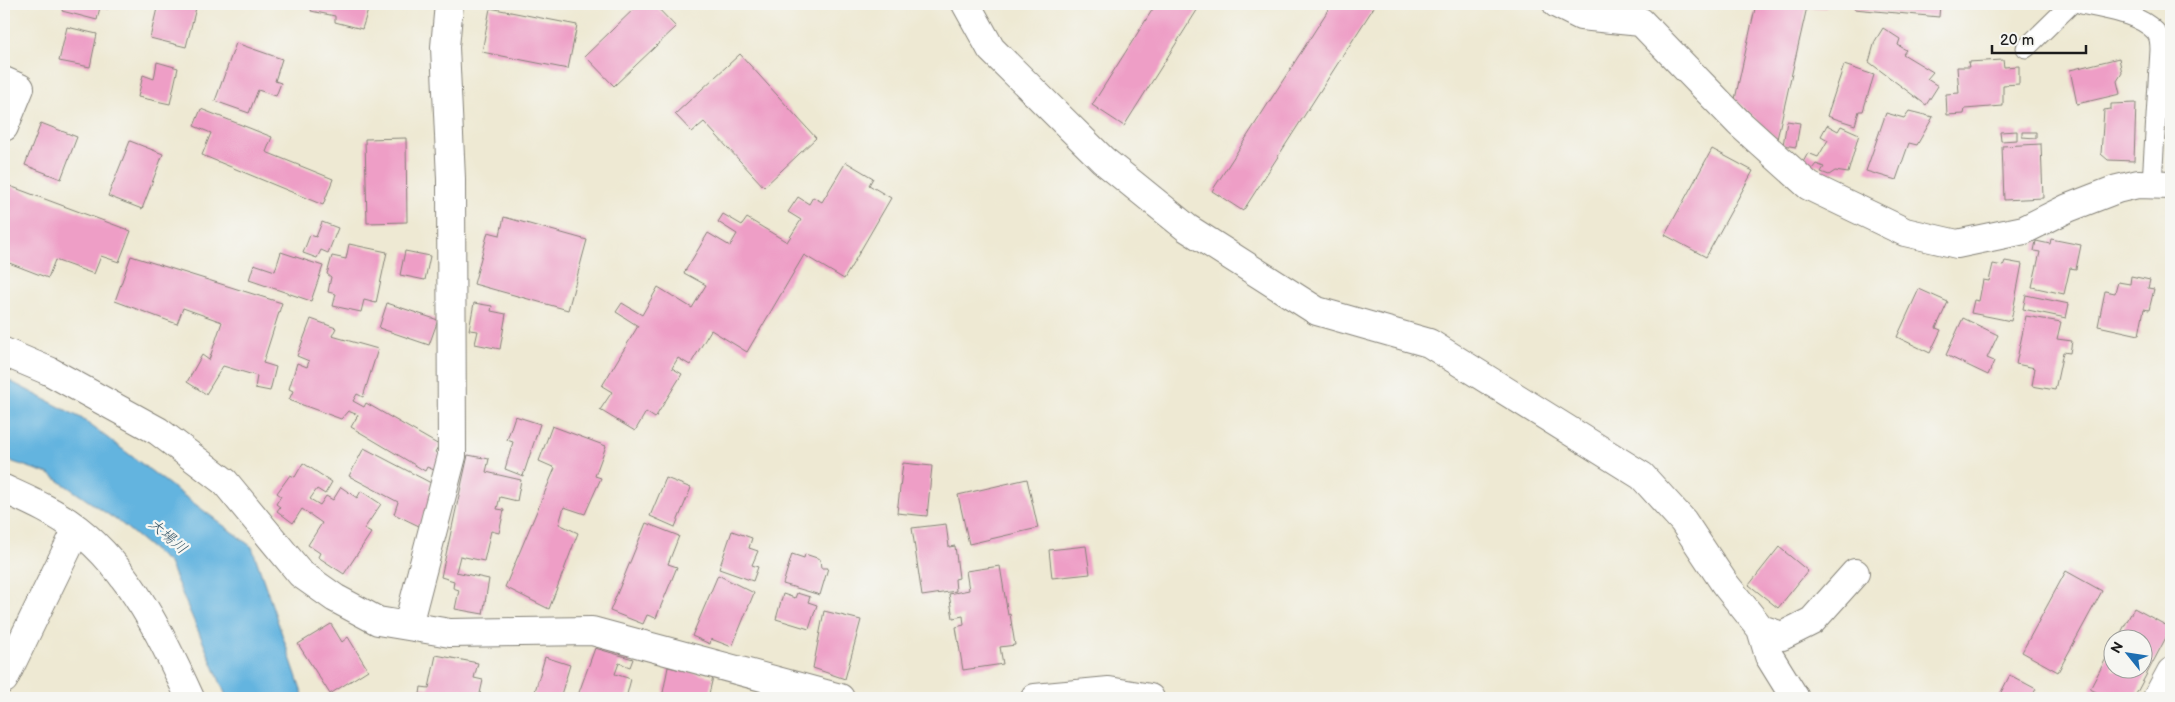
<svg xmlns="http://www.w3.org/2000/svg" width="2175" height="702" font-family="'Balsamiq Sans','Klee One',sans-serif">
	<style>
		.water { fill: #64b4df; stroke: #40687e }
		.building { fill: #ee9ec6 }
		.lines { fill: none; stroke-linecap: round; stroke-linejoin: round }
		.lane-casing { stroke: #858278; stroke-width: 21 }
		.street-casing { stroke: #858278; stroke-width: 30 }
		.lane { stroke: #fff; stroke-width: 19 }
		.street { stroke: #fff; stroke-width: 28 }
		.labels { text-anchor: middle; stroke-width: 4.5; stroke-linejoin: round; paint-order: stroke }
		.water-label { font-size: 15px; font-style: italic; fill: #39596a; stroke: #f6f6f2 }
	</style>
	<rect width="100%" height="100%" fill="#f6f6f2"/>
	<filter id="ink" filterUnits="userSpaceOnUse"><feTurbulence type="fractalNoise" baseFrequency=".02" numOctaves="2"/><feDisplacementMap in="SourceGraphic" scale="10" xChannelSelector="R" yChannelSelector="G"/><feConvolveMatrix kernelMatrix="1 2 1 2 8 2 1 2 1" color-interpolation-filters="sRGB"/></filter>
	<filter id="wash" filterUnits="userSpaceOnUse"><feTurbulence type="fractalNoise" baseFrequency=".0096" numOctaves="4" result="noise"/><feDisplacementMap in="SourceGraphic" scale="20" xChannelSelector="R" yChannelSelector="G"/><feGaussianBlur stdDeviation="1.12" result="paint"/><feColorMatrix in="noise" values="0 0 0 0 0 0 0 0 0 0 0 0 0 0 0 0 0 1.4 0 .05"/><feComposite in="paint" operator="in"/></filter>
	<g filter="url(#wash)">
		<rect width="100%" height="100%" fill="#eee9d3"/>
		<path class="water" d="M4 378 81 418 252 547 304 698H227L169 563 122 524 49 474 4 459Z"/>
		<g id="blocks">
			<path class="building" d="M64 4H109L108 9 100 7 97 20 62 11Z
				M158 4H197L186 47 150 38Z
				M313 4H370L362 29 335 22V16L311 11Z
				M639 4H654L676 27 614 86 585 56Z
				M1156 4H1201L1124 126 1092 105Z
				M1332 4H1376L1243 211 1212 191Z
				M1756 4H1827L1826 8 1807 7 1777 139 1735 99Z
				M1854 4H1940L1939 17 1854 9Z
				M490 8 577 25 568 69 482 52Z
				M67 27 97 34 90 67 59 61Z
				M1883 28 1900 39 1898 45 1906 50 1903 54 1933 72 1927 79 1938 86 1926 105 1869 62 1875 41Z
				M236 43 282 59 275 81 281 83 276 96 258 90 249 113 215 101Z
				M740 54 816 138 764 187 704 122 692 132 675 114Z
				M2119 58 2122 73 2117 81 2120 94 2077 104 2070 70Z
				M2003 60 2004 67 2019 66V84L2003 85V106L1965 109 1964 114 1947 115 1946 94 1959 93 1957 67H1969L1968 62Z
				M157 62 178 68 170 104 138 97 143 75 154 79Z
				M1844 65 1874 75 1863 111H1859L1855 125 1827 116Z
				M2136 103 2134 161 2108 160 2101 154 2104 110 2111 109V104Z
				M201 109 272 137 266 152 333 179 323 205 202 155 211 133 194 126Z
				M1909 111 1933 117 1917 145 1909 143 1896 180 1866 171 1886 113 1904 118Z
				M1787 121 1800 123 1796 147 1783 145Z
				M41 123 77 137 61 179 25 165Z
				M1827 125 1838 131 1841 126 1859 134 1848 173 1835 171 1829 175 1821 172 1824 167 1816 164 1812 169 1802 164 1808 153 1818 157 1828 140 1821 136Z
				M2017 131V140L2001 141 2000 132Z
				M2022 132H2036V138L2022 137Z
				M406 138 407 222 367 223 365 139Z
				M130 141 163 154 142 209 108 196Z
				M2041 144 2043 198 2004 200 2002 146Z
				M1712 149 1753 171 1706 257 1665 235Z
				M846 162 873 178 869 185 891 198 844 279 804 255 747 352 711 330 690 365 678 358 672 368 682 374 655 418 646 412 635 431 600 410 612 392 602 386 638 326 616 312 622 303 642 315 658 287 692 308 706 285 684 273 708 233 730 246 737 234 718 222 723 214 742 225 747 218 787 242 801 220 788 212 798 197 809 204 813 197 822 202Z
				M7 185 131 231 119 262 101 256 94 274 55 260 48 278 4 261V191Z
				M504 217 587 240 568 310 474 284 488 232 500 235Z
				M322 222 338 228 328 253 321 250 317 258 303 253 310 235 316 237Z
				M2051 239 2081 245 2076 269 2070 268 2064 294 2032 287 2040 252 2034 251 2036 241 2050 244Z
				M349 244 387 252 376 303 364 300 361 312 333 306 336 294 328 292 331 277 327 274 332 256 346 259Z
				M405 251 430 256 425 280 400 275Z
				M281 252 323 266 311 301 249 280 254 264 275 271Z
				M131 256 282 303 263 363 276 367 270 391 255 388 257 376 223 366 206 394 187 382 202 355 209 360 222 322 183 308 177 324 115 301Z
				M2005 261 2022 264 2011 321 1971 313 1974 300 1979 301 1983 280 1989 281 1993 264 2003 266Z
				M2131 276 2150 280 2148 288 2154 289 2149 310 2144 309 2139 335 2098 326 2105 291 2115 293 2118 282 2130 284Z
				M1919 289 1948 302 1936 328 1941 330 1930 353 1897 337Z
				M2026 295 2069 304 2066 318 2023 309Z
				M387 303 438 320 429 345 379 328Z
				M474 303 492 306 491 311 506 314 500 349 475 344 478 331 469 330Z
				M2026 316 2061 322 2057 339 2072 341 2070 353 2063 352 2055 390 2032 386 2035 368 2016 364Z
				M1963 318 1998 335 1987 358 1994 361 1988 375 1946 355Z
				M311 319 336 328 332 336 378 349 363 397 357 394 353 401 364 407 366 403 439 445 435 452 443 456 434 470 427 467 425 471 351 427 358 415 348 411 341 419 289 400 293 391 289 389 297 363 307 367 309 361 297 356Z
				M515 416 540 424 523 476 505 469 513 442 507 440Z
				M552 426 606 446 595 476 601 478 585 514 564 507 559 524 578 533 549 609 505 587 555 468 539 461Z
				M364 448 431 483 428 492 433 494 419 526 394 514 398 502 349 476Z
				M468 455 489 459 486 472 521 480 517 501 500 497 497 509 504 510 499 533 491 531 484 561 460 556 456 572 489 579 483 614 455 609 459 590 453 588 454 581 441 577Z
				M303 463 332 482 325 494 317 489 310 499 320 505 326 496 333 500 341 487 357 498 361 491 381 504 364 529 371 533 344 574 318 557 320 553 308 545 322 523 302 509 293 523 277 511 280 507 276 504 281 496 277 493 290 475 295 477Z
				M903 463 932 466 927 516 897 513Z
				M666 478 691 488 675 527 650 516Z
				M1027 479 1038 528 969 544 958 495Z
				M646 523 679 536 668 564 677 567 656 618 647 615 643 624 610 611Z
				M946 524 949 547 955 546 959 578 955 579 956 591 922 596 912 528Z
				M732 531 752 538 749 548 758 551 752 565 758 567 753 581 719 569Z
				M1086 546 1090 574 1052 578 1049 550Z
				M1779 547 1808 571 1778 608 1749 585Z
				M792 554 804 558 805 554 820 559 821 568H828L820 595 783 584Z
				M1000 566 1008 615 1010 614 1015 645 1000 647 1003 664 963 670 956 627 964 625 963 616 953 618 949 594 969 590 966 571Z
				M2066 571 2102 591 2058 672 2022 652Z
				M718 575 754 593 732 647 711 639 710 644 692 636Z
				M797 593 810 597 808 602 817 605 809 629 776 619 783 594 795 598Z
				M2134 608 2171 628 2134 698H2108L2090 689 2112 647V670H2142V640H2117Z
				M824 611 861 620 845 679 813 668Z
				M331 624 342 642 348 637 368 670 330 694 298 644Z
				M595 648 633 659 630 667 619 663 615 674 631 679 626 698H577Z
				M436 655 478 663 474 678 483 680 479 698H431V696L420 694 421 687 429 688Z
				M545 657 570 665 560 698H533Z
				M668 667 713 677 708 698H662Z
				M2010 675 2036 689 2031 698H1998Z"/>
		</g>
	</g>
	<g filter="url(#ink)">
		<use href="#blocks" fill-opacity="0" stroke="#858278" stroke-width="1"/>
		<g class="lines">
			<defs>
				<path id="lane" d="M2082 4C2106 10 2138 13 2155 31 2160 36 2160 44 2160 50L2152 183
					M2026 48 2071 4"/>
				<path id="street" d="M966 4 991 49 1103 160 1187 228 1317 311 1429 343 1642 476 1683 521 1725 584 1761 629 1769 656 1795 698
					M1557 4 1581 16 1641 22 1739 123 1809 186 1905 232 1957 244 2024 230 2068 208 2117 189 2138 184 2171 185
					M4 81 20 88 4 127
					M4 352 49 371 158 431 225 482 301 574 335 598 378 621 450 633 592 631 840 698
					M4 489C28 500 56 512 77 529 131 571 163 638 190 698
					M408 625 452 456 451 179 445 47 449 4
					M1761 629 1782 636 1812 621 1855 573
					M4 679 77 529
					M1035 698 1109 691 1150 698
					M2157 698 2171 672"/>
			</defs>
			<use href="#lane" class="lane-casing"/>
			<use href="#street" class="street-casing"/>
			<use href="#lane" class="lane"/>
			<use href="#street" class="street"/>
		</g>
	</g>
	<g class="labels">
		<g class="water-label">
			<text transform="translate(168 536) rotate(41)" y="5">大場川</text>
		</g>
	</g>
	<rect width="2175" height="702" fill="none" stroke="#f6f6f2" stroke-width="20"/>
	<g transform="translate(2128 654) rotate(300)"><circle r="24" fill="#f6f6f2" stroke="#9f9f9c"/>
	<path d="M0-4L9 19L0 12L-9 19Z" fill="#1f6fb2"/>
	<text y="-8" font-size="14" font-weight="bold" text-anchor="middle" fill="#1c1c1c">N</text>
	</g>
	<path d="M1992 45v8h94v-8" fill="none" stroke="#1c1c1c" stroke-width="2.5"/>
	<text x="2000" y="45" font-size="15" fill="#1c1c1c" stroke="#f6f6f2" stroke-width="4" paint-order="stroke">20 m</text>
</svg>
